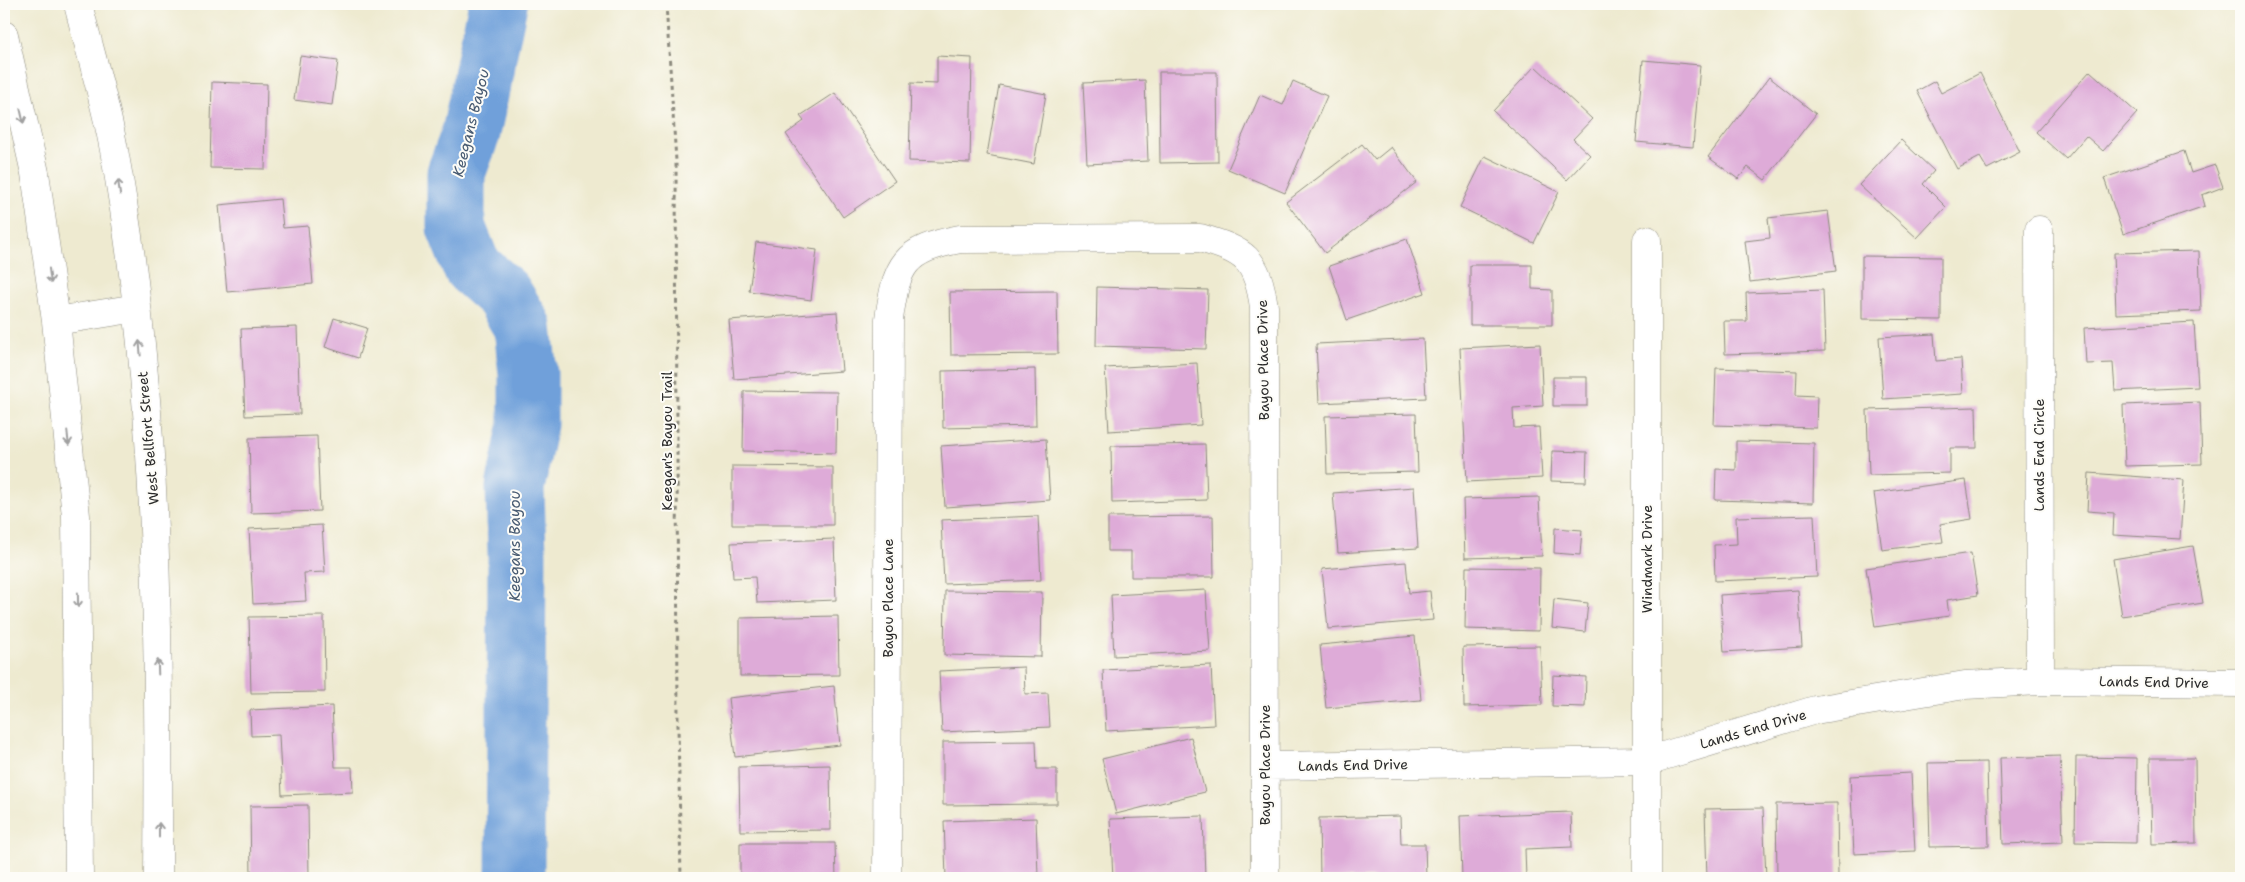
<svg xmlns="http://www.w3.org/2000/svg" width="2245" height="882" font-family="'Shantell Sans',sans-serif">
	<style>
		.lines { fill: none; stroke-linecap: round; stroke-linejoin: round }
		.river { stroke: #70a0da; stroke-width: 59 }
		.building { fill: #deabd8 }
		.street-casing { stroke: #8c8a7e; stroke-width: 29 }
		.secondary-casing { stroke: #8c8a7e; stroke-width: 29 }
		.path { stroke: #8c8a7e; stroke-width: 3; stroke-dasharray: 4 4; stroke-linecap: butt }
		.street { stroke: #fff; stroke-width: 28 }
		.secondary { stroke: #fff; stroke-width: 28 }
		.oneway { stroke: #a0a0a0 }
		.labels { text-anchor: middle; stroke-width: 4; stroke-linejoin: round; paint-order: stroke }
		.street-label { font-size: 14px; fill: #2b2b2b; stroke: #fdfcf7 }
		.water-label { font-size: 15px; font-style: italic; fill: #475a71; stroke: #fdfcf7 }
	</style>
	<rect width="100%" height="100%" fill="#fdfcf7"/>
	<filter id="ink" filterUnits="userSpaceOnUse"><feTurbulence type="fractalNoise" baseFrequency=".02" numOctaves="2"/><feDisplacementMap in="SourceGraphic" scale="10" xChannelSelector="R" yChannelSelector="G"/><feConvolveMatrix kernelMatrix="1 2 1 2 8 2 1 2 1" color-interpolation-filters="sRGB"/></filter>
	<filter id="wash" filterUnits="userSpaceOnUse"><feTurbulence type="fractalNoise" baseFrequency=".0096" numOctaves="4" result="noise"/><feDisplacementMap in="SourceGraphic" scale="20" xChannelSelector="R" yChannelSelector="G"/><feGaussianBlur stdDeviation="1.12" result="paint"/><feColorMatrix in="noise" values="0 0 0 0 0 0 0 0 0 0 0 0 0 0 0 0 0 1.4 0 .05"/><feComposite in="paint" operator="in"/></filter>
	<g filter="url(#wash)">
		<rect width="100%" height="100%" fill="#eeead0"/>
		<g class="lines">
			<path class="river" d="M498 4 471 133 456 173V227L472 267 503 294 523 327 528 374V424L515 488 517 554 515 878"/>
		</g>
		<g id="blocks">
			<path class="building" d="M300 56 338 61 332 105 294 100Z
				M937 56 972 58 970 163 909 161 911 83 937 84Z
				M1643 60 1700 65 1693 147 1636 142Z
				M1535 66 1592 119 1573 139 1590 155 1567 180 1493 111Z
				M2090 71 2137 113 2103 151 2086 136 2066 159 2036 132Z
				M1159 72H1217L1218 162 1160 163Z
				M1980 73 2020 152 1987 169 1980 157 1957 169 1917 91 1935 81 1941 93Z
				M1769 77 1816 114 1765 180 1748 167 1738 179 1708 157Z
				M1145 80 1148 161 1087 164 1083 83Z
				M1293 81 1327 96 1285 193 1228 169 1260 95 1283 105Z
				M212 82 267 84 265 169 210 168Z
				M999 85 1046 94 1034 164 987 155Z
				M835 93 895 181 843 217 786 134 804 121 800 116Z
				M1901 140 1934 171 1923 184 1946 207 1917 238 1859 185Z
				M1362 144 1375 160 1391 147 1417 182 1325 253 1286 202Z
				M2184 151 2191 173 2215 165 2223 187 2202 195 2205 206 2123 234 2104 178Z
				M1485 156 1559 192 1534 243 1460 207Z
				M280 199 283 228 308 226 313 284 227 292 219 205Z
				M1828 211 1836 271 1750 282 1745 241 1770 238 1768 218Z
				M1407 239 1425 293 1347 320 1329 266Z
				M756 242 817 250 811 300 749 291Z
				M2199 251 2201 311 2116 314 2114 253Z
				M1862 256 1941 257V320L1862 319Z
				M1470 265H1532V289L1552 290V325H1470Z
				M1097 287 1208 290 1206 349 1096 346Z
				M1823 290 1825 351 1725 354 1724 321H1747L1746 293Z
				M1057 291 1058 354 951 355 950 292Z
				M837 312 842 371 734 379 729 320Z
				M334 318 367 328 358 358 325 347Z
				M2194 322 2198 387 2115 391 2113 363 2086 364 2084 328Z
				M297 327 300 414 245 416 241 329Z
				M1934 334 1936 361 1961 359 1963 394 1883 399 1879 337Z
				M1423 339 1426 398 1319 403 1316 344Z
				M1540 344 1543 406 1513 408 1514 428 1539 427 1542 478 1467 482 1460 348Z
				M1197 363 1201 425 1109 431 1105 368Z
				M1716 368 1797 371 1796 395 1817 396 1816 428 1714 425Z
				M1035 369 1036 426 943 428 942 371Z
				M1553 377H1587V406H1553Z
				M744 391 837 392 836 453 743 451Z
				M2200 402 2202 464 2125 466 2123 405Z
				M1976 407 1977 448H1950V473L1869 475 1867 410Z
				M1416 414 1418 472 1327 474 1325 416Z
				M317 436 320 511 251 513 249 438Z
				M1046 439 1050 500 945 507 941 446Z
				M1736 441 1814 443 1813 503 1715 500 1716 469 1736 470Z
				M1205 444 1207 500 1112 503 1111 446Z
				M1552 451 1587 452 1586 482 1551 481Z
				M732 466 833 467V525H732Z
				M2089 473 2184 480 2180 539 2113 535 2114 513 2087 511Z
				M1966 480 1972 519 1940 524 1943 542 1882 550 1874 493Z
				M1414 487 1418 548 1338 553 1333 493Z
				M1539 497 1542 556 1465 558 1463 499Z
				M1814 515 1817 577 1715 581 1714 545 1737 544 1736 517Z
				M1038 516 1041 580 944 584 941 520Z
				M1213 516 1214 577H1131V551H1108V517Z
				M322 525 325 572 304 573 306 601 253 604 249 529Z
				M1555 528 1582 530 1580 555 1554 553Z
				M834 539 836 600 757 603 755 577 733 578 731 543Z
				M2193 546 2203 603 2122 616 2113 559Z
				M1971 553 1978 595 1947 600 1949 616 1875 627 1866 568Z
				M1406 562 1409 593 1430 591 1433 620 1328 629 1322 569Z
				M1466 567 1540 568 1539 631 1465 629Z
				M1206 590 1210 651 1114 656 1111 595Z
				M1798 590 1802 647 1724 652 1720 595Z
				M945 591 1042 592 1041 657 944 655Z
				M1554 599 1588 603 1585 632 1552 628Z
				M324 616 325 692 251 693 249 617Z
				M838 616 839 675 740 676V618Z
				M1415 636 1421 700 1326 708 1320 645Z
				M1540 646 1542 705 1464 707 1463 647Z
				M1211 665 1214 725 1106 731 1103 670Z
				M1024 667 1025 694 1048 693 1050 727 942 732 939 671Z
				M1553 675 1586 677 1585 707 1552 706Z
				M834 686 840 745 735 757 728 698Z
				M332 706 335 767H352L353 792 282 795 279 735 251 736 250 710Z
				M1191 737 1205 792 1116 814 1102 759Z
				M1036 741 1037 769H1057V804L943 805V742Z
				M2060 756 2063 842 2003 844 2000 758Z
				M2076 757 2137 758 2136 843 2075 842Z
				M2150 758H2195L2196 843 2152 844Z
				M1987 762 1989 846 1930 847 1928 763Z
				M830 765 831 830 740 831 739 767Z
				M1911 773 1915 851 1854 854 1850 776Z
				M1837 803 1838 878H1777L1776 804Z
				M308 805 309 878H251L250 806Z
				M1763 808 1766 878H1707L1705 809Z
				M1571 812 1572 847 1525 849 1526 878H1462L1460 816Z
				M1203 816 1205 877 1113 878 1110 819Z
				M1400 816 1401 844H1425L1426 878H1320L1319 818Z
				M1036 818 1038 876 946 878 944 821Z
				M740 843H835L836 878H740Z"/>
		</g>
	</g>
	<g filter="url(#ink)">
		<use href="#blocks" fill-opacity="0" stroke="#8c8a7e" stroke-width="1"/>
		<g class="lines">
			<defs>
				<path id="street" d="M2039 230 2040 681
					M1266 766 1647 761 1815 710 1965 685 2040 681 2241 683
					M887 878 889 319C897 264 903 250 960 239L1200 238C1245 251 1257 258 1264 307L1265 878
					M1647 878V240"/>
				<path id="secondary" d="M78 4C90 52 105 101 114 150 158 390 160 635 158 878
					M4 35 35 173 56 321 76 516 79 878
					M56 321 137 308"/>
			</defs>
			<use href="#street" class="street-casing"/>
			<use href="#secondary" class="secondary-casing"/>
			<path class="path" d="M666 4 676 161 678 727 681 878"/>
			<use href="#street" class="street"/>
			<use href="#secondary" class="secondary"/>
		</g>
		<defs><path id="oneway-shaft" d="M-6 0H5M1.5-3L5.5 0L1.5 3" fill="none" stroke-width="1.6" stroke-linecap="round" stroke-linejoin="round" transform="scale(1.25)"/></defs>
		<g class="oneway">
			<use href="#oneway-shaft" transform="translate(22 116) rotate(77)"/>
			<use href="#oneway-shaft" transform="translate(119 187) rotate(-98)"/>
			<use href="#oneway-shaft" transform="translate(50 276) rotate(82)"/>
			<use href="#oneway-shaft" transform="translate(140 348) rotate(-95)"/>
			<use href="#oneway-shaft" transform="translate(68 438) rotate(84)"/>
			<use href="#oneway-shaft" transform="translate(78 600) rotate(89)"/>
			<use href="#oneway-shaft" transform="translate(158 667) rotate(-92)"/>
			<use href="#oneway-shaft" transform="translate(159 830) rotate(-90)"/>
		</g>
	</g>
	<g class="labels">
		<g class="street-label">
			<text transform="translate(1263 360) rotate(-91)" y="5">Bayou Place Drive</text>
			<text transform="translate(148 438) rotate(-95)" y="5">West Bellfort Street</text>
			<text transform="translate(667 441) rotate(-90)" y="5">Keegan's Bayou Trail</text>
			<text transform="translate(2039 455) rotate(-90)" y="5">Lands End Circle</text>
			<text transform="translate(1647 559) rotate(-90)" y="5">Windmark Drive</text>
			<text transform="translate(888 598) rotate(-90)" y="5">Bayou Place Lane</text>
			<text transform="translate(2154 682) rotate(1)" y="5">Lands End Drive</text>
			<text transform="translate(1753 729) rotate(-16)" y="5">Lands End Drive</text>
			<text transform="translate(1265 765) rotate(-90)" y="5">Bayou Place Drive</text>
			<text transform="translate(1353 765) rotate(-1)" y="5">Lands End Drive</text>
		</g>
		<g class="water-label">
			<text transform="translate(471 123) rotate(-76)" y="5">Keegans Bayou</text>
			<text transform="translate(515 546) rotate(-90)" y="5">Keegans Bayou</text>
		</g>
	</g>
	<rect width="2245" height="882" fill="none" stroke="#fdfcf7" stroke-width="20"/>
</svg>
